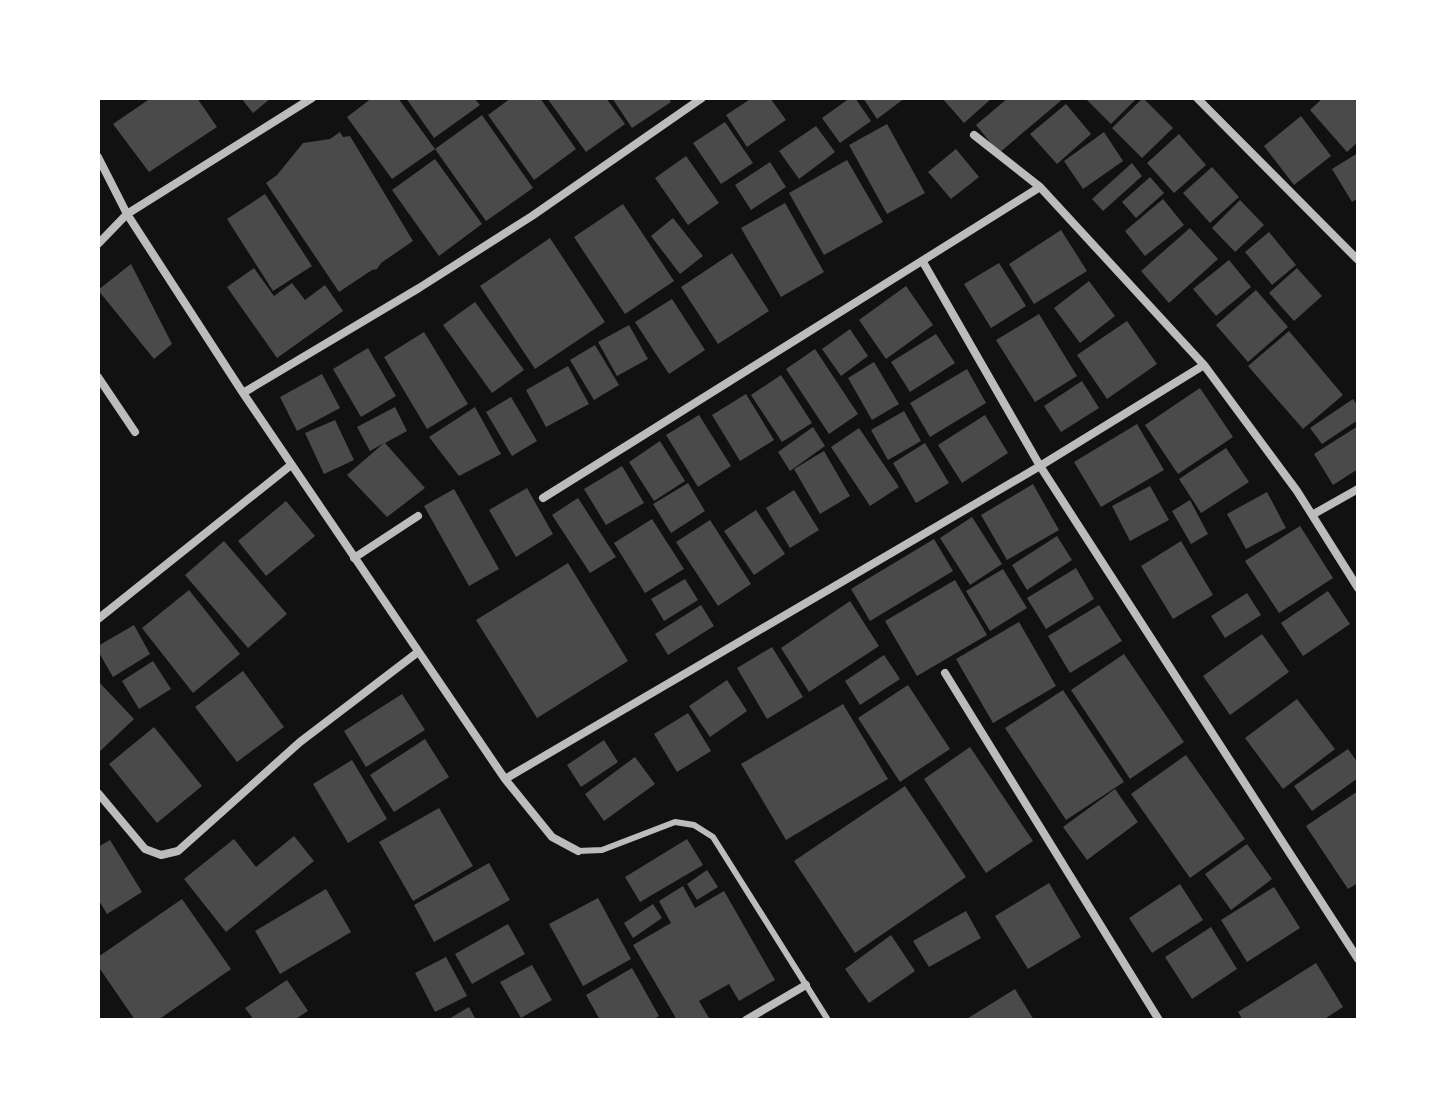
<svg xmlns="http://www.w3.org/2000/svg" width="1456" height="1118" font-family="'Source Sans 3',sans-serif">
	<style>
		.building { fill: #4a4a4a }
		.lines { fill: none; stroke-linecap: round; stroke-linejoin: round }
		.service { stroke: #bcbcbc; stroke-width: 6 }
		.minor { stroke: #bcbcbc; stroke-width: 8 }
	</style>
	<rect width="100%" height="100%" fill="#111"/>
	<path class="building" d="M151 98H197L217 127 149 172 113 124Z
		M241 98H271L253 113Z
		M372 98H398L435 149 392 179 347 117Z
		M406 98H474L480 105 434 138Z
		M511 98H540L576 149 534 180 488 115Z
		M547 98H606L625 124 586 152Z
		M612 98H668L671 102 632 128Z
		M752 98H770L786 120 747 147 726 115Z
		M850 98H855L871 121 840 143 822 118Z
		M863 98H905L877 119Z
		M942 98H992L964 123Z
		M1008 98H1064L999 153 976 125Z
		M1085 98H1137L1111 124Z
		M1143 98 1173 128 1142 158 1112 128Z
		M1323 98H1353L1358 103V142L1347 152 1310 110Z
		M1066 104 1091 134 1057 164 1030 134Z
		M482 115 533 188 486 221 435 149Z
		M1301 116 1331 156 1294 185 1264 146Z
		M725 122 753 163 721 184 693 143Z
		M887 124 925 193 887 214 849 145Z
		M816 126 835 152 799 179 779 151Z
		M340 132 343 137 350 136 413 241 381 263 377 269 372 270 339 292 266 183 277 175 303 143 330 139Z
		M1104 132 1123 161 1083 189 1064 161Z
		M1179 134 1206 165 1174 193 1147 163Z
		M956 149 979 177 951 199 928 172Z
		M1358 153V198L1352 202 1332 169Z
		M686 156 719 203 688 225 655 178Z
		M435 159 482 224 439 256 392 190Z
		M847 160 883 222 824 255 789 193Z
		M770 162 786 187 751 210 735 185Z
		M1132 163 1142 176 1103 211 1092 199Z
		M1212 167 1239 197 1210 223 1183 193Z
		M1150 177 1164 193 1136 218 1122 202Z
		M265 194 312 266 273 291 227 219Z
		M1163 199 1184 225 1145 256 1125 231Z
		M1240 200 1264 225 1235 252 1212 228Z
		M785 203 824 272 781 297 741 228Z
		M623 204 674 281 625 314 574 237Z
		M673 218 703 256 680 274 651 236Z
		M1190 228 1218 259 1169 303 1141 271Z
		M1061 230 1087 271 1034 304 1009 264Z
		M1269 232 1296 265 1272 285 1245 252Z
		M550 238 605 322 535 369 480 286Z
		M732 253 769 311 718 344 681 287Z
		M1229 260 1251 287 1216 316 1193 289Z
		M999 263 1026 306 991 328 964 284Z
		M131 264 172 344 154 359 98 290Z
		M254 268 274 296 292 283 305 300 325 285 343 311 277 358 227 287Z
		M1297 268 1322 296 1294 321 1269 293Z
		M1089 281 1115 316 1080 343 1054 308Z
		M906 286 933 325 886 359 859 320Z
		M1256 290 1288 327 1248 362 1216 325Z
		M672 299 705 350 669 374 635 322Z
		M475 302 524 370 492 393 443 325Z
		M1039 314 1077 376 1035 402 996 340Z
		M1127 321 1157 364 1107 399 1077 355Z
		M629 325 648 359 617 376 598 342Z
		M850 329 868 356 841 376 822 349Z
		M1289 331 1343 395 1303 429 1248 366Z
		M424 332 468 404 427 429 384 357Z
		M936 334 955 363 910 392 891 362Z
		M595 345 619 385 594 400 570 360Z
		M368 348 396 396 361 417 333 369Z
		M815 349 858 414 829 434 786 369Z
		M874 362 899 404 872 420 848 378Z
		M568 366 589 404 546 427 526 390Z
		M967 369 986 403 930 437 910 403Z
		M322 374 340 408 297 431 280 397Z
		M781 375 812 423 782 442 751 395Z
		M1082 381 1099 408 1061 432 1044 406Z
		M1200 388 1233 437 1178 474 1145 425Z
		M746 394 774 440 740 461 712 415Z
		M511 397 537 441 512 456 486 412Z
		M1353 399 1358 406V420L1322 444 1310 428Z
		M395 407 407 431 385 443 425 488 387 517 347 475 384 443 370 451 357 427Z
		M475 407 501 454 459 476 429 437Z
		M904 411 921 441 888 460 871 430Z
		M699 415 731 466 698 487 666 435Z
		M985 415 1008 453 962 483 938 445Z
		M335 420 354 460 324 474 305 433Z
		M1137 424 1164 470 1101 507 1074 462Z
		M1358 426V469L1333 485 1314 454Z
		M813 427 825 446 790 471 778 452Z
		M859 428 899 487 870 506 831 447Z
		M660 441 685 481 654 501 629 462Z
		M925 443 949 483 916 503 893 463Z
		M1226 448 1249 482 1201 513 1179 479Z
		M824 451 850 496 820 514 794 469Z
		M622 466 644 503 606 525 584 489Z
		M688 483 705 511 671 533 653 504Z
		M1033 484 1059 530 1007 560 981 515Z
		M1150 486 1169 520 1130 541 1112 506Z
		M527 488 553 534 516 557 489 510Z
		M454 489 499 569 469 586 424 506Z
		M794 490 819 530 790 548 766 508Z
		M1267 492 1286 528 1246 549 1227 514Z
		M578 498 616 557 590 573 552 515Z
		M1190 500 1208 534 1191 544 1172 511Z
		M286 501 315 536 266 576 238 541Z
		M756 510 785 554 754 575 724 531Z
		M972 517 1002 564 970 585 940 538Z
		M652 519 684 569 645 593 614 543Z
		M710 520 751 584 718 606 676 542Z
		M1300 526 1333 578 1279 613 1245 561Z
		M1057 536 1072 560 1027 590 1012 565Z
		M934 539 953 571 870 621 851 589Z
		M224 541 287 614 248 648 185 575Z
		M1181 541 1213 595 1173 619 1141 566Z
		M568 563 628 661 537 718 476 620Z
		M1076 568 1094 599 1046 629 1027 598Z
		M1003 569 1027 608 990 631 966 591Z
		M685 579 698 600 664 621 651 599Z
		M955 580 987 635 917 676 885 621Z
		M189 590 240 654 193 693 142 628Z
		M1328 591 1350 624 1303 656 1281 623Z
		M1247 593 1261 615 1225 638 1211 616Z
		M850 601 879 646 809 692 781 648Z
		M701 605 714 626 668 655 655 634Z
		M1099 605 1122 641 1070 673 1048 636Z
		M1019 622 1056 686 993 723 956 659Z
		M134 625 150 654 113 677 98 651V646Z
		M1262 634 1289 672 1230 715 1203 676Z
		M772 647 803 697 767 719 737 668Z
		M1124 654 1184 742 1130 779 1071 690Z
		M884 655 900 679 860 705 845 681Z
		M153 661 171 689 139 709 122 681Z
		M243 671 284 727 237 762 195 707Z
		M727 680 747 711 710 737 689 706Z
		M98 681 134 719 98 753Z
		M908 685 950 749 900 782 858 718Z
		M1063 690 1124 782 1066 820 1005 728Z
		M402 694 425 730 366 767 344 731Z
		M1297 699 1335 749 1283 789 1245 738Z
		M843 704 888 779 786 840 741 764Z
		M688 713 711 751 677 772 654 734Z
		M154 727 202 786 157 823 109 764Z
		M425 739 449 777 394 812 370 775Z
		M604 740 618 762 581 787 567 765Z
		M970 747 1033 841 986 873 924 779Z
		M1348 749 1358 763V778L1312 811 1294 786Z
		M1186 755 1245 839 1190 878 1131 794Z
		M635 757 655 784 604 821 585 794Z
		M352 760 387 819 348 843 313 784Z
		M905 786 966 877 855 953 794 861Z
		M1115 789 1138 822 1087 860 1063 827Z
		M1358 791V883L1348 889 1306 826Z
		M439 808 473 866 413 901 379 842Z
		M294 836 314 861 226 932 184 879 234 839 256 867Z
		M687 839 703 865 640 902 625 877Z
		M110 840 142 892 107 914 98 899V847Z
		M1247 844 1272 879 1231 910 1205 874Z
		M489 863 510 900 434 942 414 905Z
		M707 870 718 887 697 900 687 884Z
		M1049 883 1081 937 1028 969 995 916Z
		M1180 884 1203 920 1152 953 1129 918Z
		M683 886 695 908 724 891 775 980 739 1001 729 984 699 1001 709 1018 706 1020H677L633 945 671 923 659 901Z
		M1274 887 1300 928 1247 962 1221 920Z
		M326 889 351 932 280 974 255 931Z
		M598 898 631 959 583 986 549 924Z
		M182 899 231 969 158 1020H135L98 966V957Z
		M653 904 662 918 633 938 624 923Z
		M966 911 981 938 929 967 913 941Z
		M508 924 525 954 472 984 455 954Z
		M1211 927 1237 969 1192 999 1165 957Z
		M891 935 915 971 869 1003 845 969Z
		M446 957 467 996 435 1012 415 973Z
		M1316 963 1343 1007 1323 1020H1243L1238 1012Z
		M532 965 552 1000 521 1018 500 982Z
		M632 968 659 1016 653 1020H600L586 995Z
		M287 980 308 1011 294 1020H254L245 1008Z
		M1015 989 1034 1020H965Z
		M469 1007 476 1020H447Z"/>
	<g class="lines">
		<path class="service" d="M578 851 602 850 675 822 694 825 713 837 828 1020"/>
		<path class="minor" d="M1197 98 1358 260
			M974 135 1040 187 1204 365 1297 491 1358 588
			M98 157 127 214 243 393 505 779 552 837 578 851
			M98 244 127 214 312 98
			M923 262 1040 466 1358 959
			M98 377 135 432
			M243 393 419 288 532 216 702 98
			M543 498 1040 187
			M1312 515 1358 489
			M354 558 418 516
			M98 619 291 465
			M945 673 1159 1020
			M505 779 1040 466 1204 365
			M98 793 145 849 161 855 178 851 300 742 418 652
			M746 1020 806 985"/>
	</g>
	<rect width="1456" height="1118" fill="none" stroke="#ffffff" stroke-width="200"/>
</svg>
